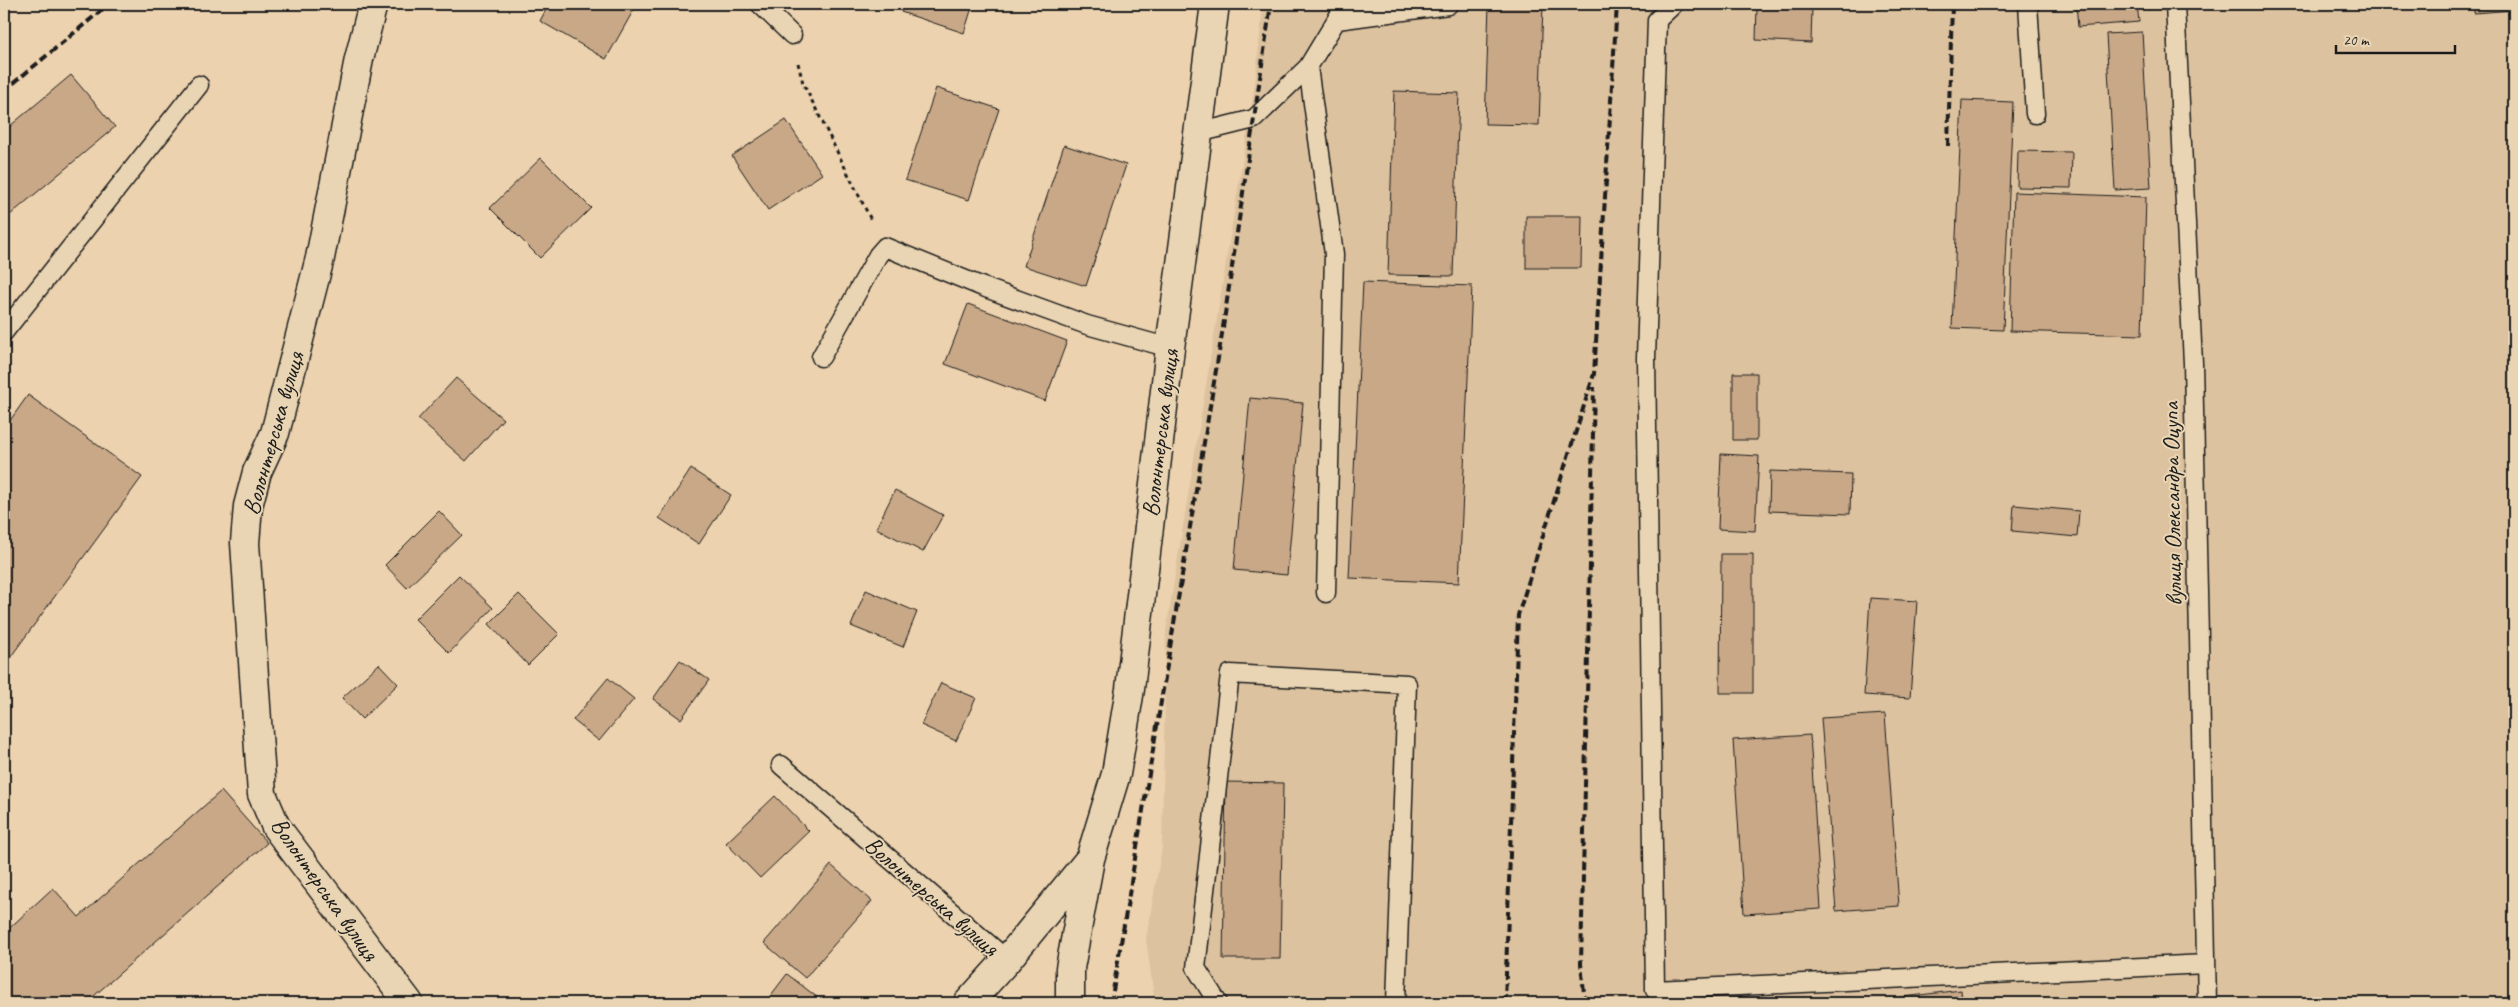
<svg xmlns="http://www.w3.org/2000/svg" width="2518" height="1007" font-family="Caveat,sans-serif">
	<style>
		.built { fill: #ddc29f }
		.building { fill: #c8a887; stroke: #1c1c1c }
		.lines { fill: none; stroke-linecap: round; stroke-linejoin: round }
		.lane-casing { stroke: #1c1c1c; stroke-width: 21 }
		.street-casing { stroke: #1c1c1c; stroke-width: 31 }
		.path { stroke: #1c1c1c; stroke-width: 3; stroke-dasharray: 4 4; stroke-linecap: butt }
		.lane { stroke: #e9d5b3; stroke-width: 18 }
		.street { stroke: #e9d5b3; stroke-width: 28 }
		.rail { stroke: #1c1c1c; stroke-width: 4; stroke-dasharray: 8 4; stroke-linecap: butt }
		.labels { text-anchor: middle; stroke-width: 4; stroke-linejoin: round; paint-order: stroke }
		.street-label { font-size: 24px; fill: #1c1c1c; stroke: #e9d5b3 }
	</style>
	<rect width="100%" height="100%" fill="#ecd2ae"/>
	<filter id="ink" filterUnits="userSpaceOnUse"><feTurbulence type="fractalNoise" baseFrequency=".02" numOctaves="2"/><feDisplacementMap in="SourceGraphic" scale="10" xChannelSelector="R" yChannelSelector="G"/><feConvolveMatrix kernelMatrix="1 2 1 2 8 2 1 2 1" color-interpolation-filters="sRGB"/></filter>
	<g filter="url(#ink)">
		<path class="built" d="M1263 4H2514V1003H1155L1146 939 1162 848 1166 631 1255 84Z"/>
		<path class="building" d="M549 4H637L606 59 540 21Z
			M904 4H973L964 33 901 12Z
			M1489 4H1543L1539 125 1485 124Z
			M2076 4H2137L2139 22 2078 27Z
			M2474 4H2514V10L2474 13Z
			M1757 6 1812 8 1811 43 1756 40Z
			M2142 32 2151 188 2115 190 2106 34Z
			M71 75 115 127 4 220V131Z
			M936 88 999 109 969 200 905 180Z
			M1394 91 1459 93 1453 276 1388 275Z
			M1962 100 2013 102 2003 330 1952 328Z
			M786 120 822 174 768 210 732 156Z
			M1064 145 1126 165 1086 286 1024 266Z
			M2018 151 2072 152 2071 188 2017 187Z
			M541 158 591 208 540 258 490 208Z
			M2014 192 2146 197 2142 335 2010 331Z
			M1526 216H1582L1581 268H1526Z
			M1363 282 1472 286 1459 583 1349 578Z
			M968 304 1067 341 1045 401 945 364Z
			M1733 373H1757V440H1733Z
			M456 378 503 419 466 461 418 419Z
			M28 395 142 477 4 666V429Z
			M1250 398 1303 403 1287 575 1234 570Z
			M1721 454 1759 456 1755 531 1718 529Z
			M691 469 731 495 699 544 659 518Z
			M1770 471 1851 474 1850 514 1769 511Z
			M895 490 943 515 923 552 876 528Z
			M2014 505 2079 511 2077 537 2012 531Z
			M439 511 462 535 407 588 385 565Z
			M1721 554H1753V693H1720Z
			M459 575 493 608 449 653 415 619Z
			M866 590 917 612 903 647 851 626Z
			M519 594 559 634 528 665 489 624Z
			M1870 598 1917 601 1910 698 1864 695Z
			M680 660 709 680 681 719 653 699Z
			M379 664 398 684 362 719 342 698Z
			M608 678 634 699 599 741 573 720Z
			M941 683 976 698 956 741 921 725Z
			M1885 714 1899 906 1836 911 1821 718Z
			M1810 735 1821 909 1744 914 1733 740Z
			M1226 782 1283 783 1280 959H1223Z
			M221 791 267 843 86 1003H4V933L53 888 79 917Z
			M775 796 809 831 760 878 726 843Z
			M831 865 872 901 805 978 764 943Z
			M787 974 818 998 814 1003H765Z
			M1961 990 1962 1003H1895V998Z
			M2092 999V1003H2028V1001Z"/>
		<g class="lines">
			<defs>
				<path id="lane" d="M760 4 792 35
					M1674 4 1657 20 1646 358 1655 990 2206 964
					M2028 4 2035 114
					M2175 4 2193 363 2207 1003
					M1337 20 1448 5
					M1308 67 1334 254 1326 593
					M1198 133 1254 119 1308 67 1346 4
					M4 332 199 85
					M821 357 878 255 885 247 983 287 1087 325 1170 348
					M781 765 1007 960
					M1218 1003 1196 968 1230 674 1407 684 1396 1003"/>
				<path id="street" d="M373 4 359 59 320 258 275 433 257 472 248 506 245 543 262 794 276 827 409 1003
					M968 1003 1007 960 1088 861
					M1070 1003V968L1090 859 1116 774 1130 689 1170 348 1215 4"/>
			</defs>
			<use href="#lane" class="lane-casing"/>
			<use href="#street" class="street-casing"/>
			<path class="path" d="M798 63 803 83 872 222"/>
			<use href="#lane" class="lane"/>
			<use href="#street" class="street"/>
			<path class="rail" d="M4 91 109 4
				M1948 146 1952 4
				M1111 1003 1222 334 1271 4
				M1505 1003 1518 615 1594 374 1617 4
				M1585 1003 1581 964 1594 387"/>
		</g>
	</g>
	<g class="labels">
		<g class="street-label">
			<text transform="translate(273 433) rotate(-74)" y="8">Волонтерська вулиця</text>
			<text transform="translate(1160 433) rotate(-83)" y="8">Волонтерська вулиця</text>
			<text transform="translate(2172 504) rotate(-91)" y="8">вулиця Олександра Оцупа</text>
			<text transform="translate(325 889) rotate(55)" y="8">Волонтерська вулиця</text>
			<text transform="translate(932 896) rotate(41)" y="8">Волонтерська вулиця</text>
		</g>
	</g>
	<rect width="2518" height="1007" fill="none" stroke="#e9d5b3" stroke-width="20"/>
	<rect x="10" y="10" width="2498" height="987" fill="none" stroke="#1c1c1c" stroke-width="2" filter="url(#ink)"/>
	<path d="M2336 45v8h119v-8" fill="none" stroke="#1c1c1c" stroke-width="2.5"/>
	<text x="2343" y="45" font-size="15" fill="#1c1c1c" stroke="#e9d5b3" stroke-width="4" paint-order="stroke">20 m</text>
</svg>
